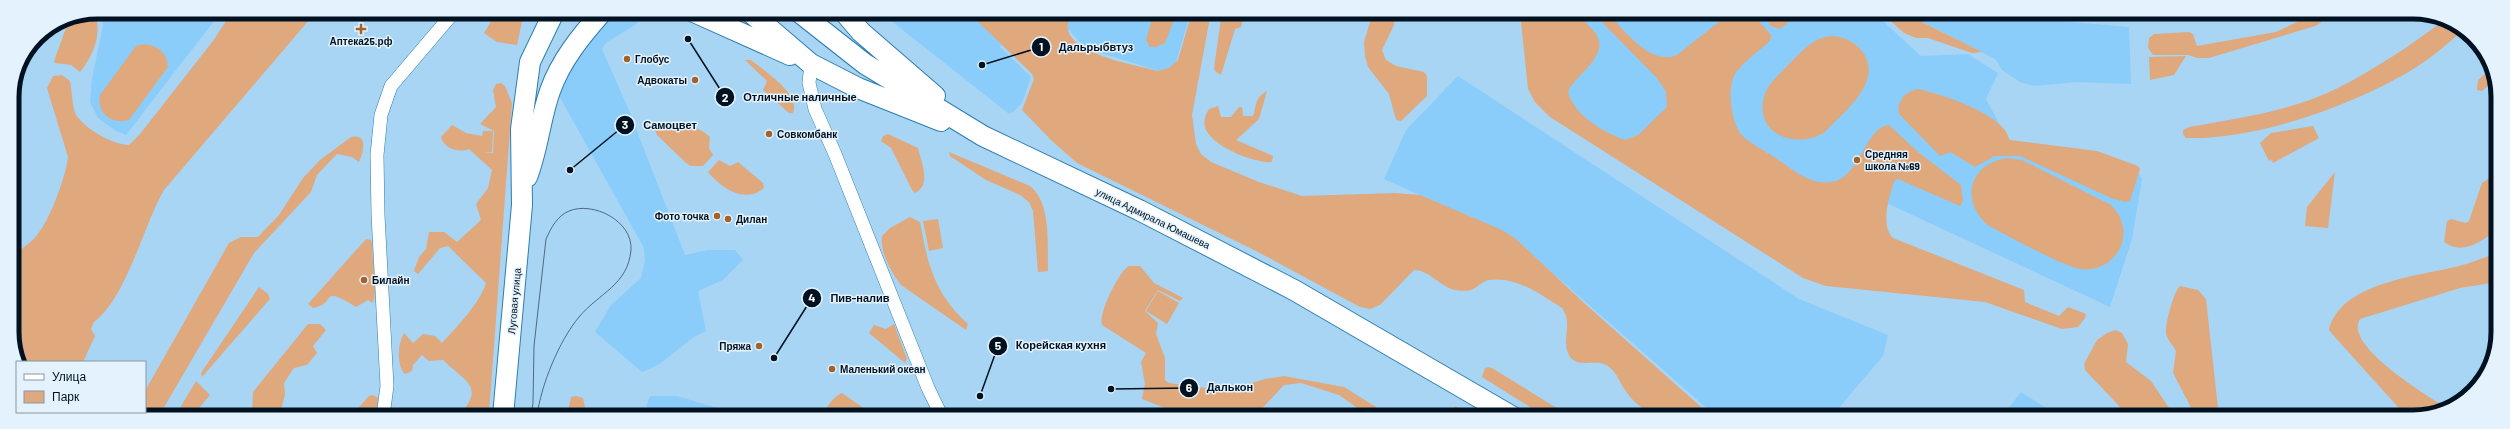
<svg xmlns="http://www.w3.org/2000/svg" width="2510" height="429" font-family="Barlow,sans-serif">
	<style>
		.built { fill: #8acdfa }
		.green { fill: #dfa87d }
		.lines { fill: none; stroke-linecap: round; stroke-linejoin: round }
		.minor-casing { stroke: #2d7eae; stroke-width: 14 }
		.primary-casing { stroke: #2d7eae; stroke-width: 22 }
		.minor { stroke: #fff; stroke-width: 13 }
		.primary { stroke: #fff; stroke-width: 20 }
		.tram { stroke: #4d6b82; stroke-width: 1 }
		.poi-dot { fill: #a2622a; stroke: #e3f2fc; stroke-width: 1.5 }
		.labels { text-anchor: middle; stroke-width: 3; stroke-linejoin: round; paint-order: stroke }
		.poi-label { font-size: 10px; font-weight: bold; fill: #001221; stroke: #e3f2fc; text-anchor: start }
		.street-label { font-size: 10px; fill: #001221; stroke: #e3f2fc }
		.rim { fill: none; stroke: #001221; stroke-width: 5 }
		.leader { fill: none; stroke: #001221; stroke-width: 1.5 }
		.callout-dot { fill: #001221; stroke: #e3f2fc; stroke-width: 1.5 }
		.mark-label { font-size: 12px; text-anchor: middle; font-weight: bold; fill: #fff }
		.callout-label { font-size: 11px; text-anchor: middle; font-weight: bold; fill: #001221; stroke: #e3f2fc; stroke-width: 3; stroke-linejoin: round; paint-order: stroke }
	</style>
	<rect width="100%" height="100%" fill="#a8d5f4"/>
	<path class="built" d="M99 12H221L126 135 116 131 98 118 90 102 92 79 103 25Z
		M624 12H634L638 23 606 43 602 49 628 108 685 255 708 250H735L743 260 723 280 698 291 706 331 694 337 658 365 642 372 595 332 611 305 641 278 645 261 644 248 558 94 568 67 606 22Z
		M880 12H1191L1172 75 1085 48 1070 31 1025 21 1000 47 1031 77 1022 103 1013 112 1009 114Z
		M1527 12 1874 13 1921 56 1968 54 1998 73 1986 99 2000 125 2007 149 2137 171 2142 179 2132 239 2110 307 1848 185 1712 208 1566 108Z
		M1913 13H2031L2048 20 2129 27 2131 84 2077 82 2034 86 2020 82 2002 70 1995 59 1911 16Z
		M1458 76 1799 299 1888 335 1883 356 1831 417H1717L1509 235 1384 179 1406 130Z
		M2021 392 2060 417H2002Z
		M650 396H677L744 416H643Z"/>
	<path class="green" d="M95 12C102 35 94 54 80 72L71 65 55 63 54 61 70 17Z
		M232 12H316L164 190C143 226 127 297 94 322L91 329 95 336 83 362H21L14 349 13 255C21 249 31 243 37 235 50 220 66 176 68 157L47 88 53 76 62 75 70 81C72 90 72 107 76 115 87 130 111 144 129 145L140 134 213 41Z
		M497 12H517L523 17 517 45 497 42 484 33Z
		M968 12H1018L1027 16 1045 18 1056 12H1072C1071 17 1066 25 1068 30 1074 55 1136 65 1158 71L1169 68 1178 60 1192 12H1211L1192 115 1196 144 1201 154 1211 162 1259 182 1302 196 1395 193 1420 195 1502 230 1516 239 1583 302 1701 407 1707 417C1671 417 1645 422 1623 387 1618 378 1614 368 1604 364 1593 360 1574 369 1568 353 1562 338 1573 324 1562 308 1540 294 1516 276 1489 280 1475 283 1479 294 1455 290 1440 287 1430 270 1414 270L1380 305 1370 309 1360 307 1256 251 1077 163 1052 141 1022 110 1034 79 1032 74Z
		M1154 12H1177L1165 43 1156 47H1150L1146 40Z
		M1222 12H1245L1241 27 1235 29 1221 75 1215 71 1214 68Z
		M1373 12H1396L1394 25 1382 50 1386 60 1396 66 1424 72 1427 76V96L1401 121 1396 120 1389 94 1368 67 1365 56 1364 42Z
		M1520 12H1574C1580 18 1587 23 1592 29 1615 53 1578 72 1568 91 1573 115 1603 132 1625 140L1638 135 1667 107 1666 92 1657 78 1592 12H1606C1625 30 1649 66 1677 55L1730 13H1752L1771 35 1770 41C1761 49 1741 64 1735 74 1727 88 1731 120 1740 133 1745 141 1771 154 1780 161 1796 172 1811 185 1831 182 1860 179 1865 127 1889 125L1918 152 1961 185 1963 201 1960 206 1898 179 1895 180C1889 195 1880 226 1893 238L2024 290 2025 302 2059 316 2068 307 2086 314 2085 318 2078 327 2062 329 1985 302 1826 286 1803 278 1550 117 1535 102 1528 89Z
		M1762 13H1799L1780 29 1771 26Z
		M1882 13H1904L1982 52 1972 53 1928 38H1916L1904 33Z
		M2316 13H2331L2330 17 2315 26 2209 58H2198L2188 55H2153L2148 48 2149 38 2154 34 2189 32 2193 34 2197 46 2276 32Z
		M2443 21 2463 30C2448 44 2432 57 2415 68 2355 105 2257 140 2186 138L2183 134V130L2189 127C2239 118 2292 111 2338 88 2375 69 2410 46 2443 21Z
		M1833 36C1844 37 1855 42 1862 51 1885 82 1843 112 1825 132 1797 150 1754 135 1764 97 1768 82 1784 70 1794 59 1806 47 1815 37 1833 36Z
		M144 44C158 46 167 52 168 67L129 120C112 125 96 113 100 95L136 46Z
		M2186 56 2174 75 2150 80 2149 57Z
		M745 60H751C764 71 801 94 793 113H789L763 90 767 81Z
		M2490 69 2496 79 2482 91 2477 90 2478 80Z
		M501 83 505 86 512 103 490 400 488 416H459C485 386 467 383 443 360L429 361 422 355 413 365 412 371 405 374C396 365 398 343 404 333L413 343 423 334 435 336 442 343C456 328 480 303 486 283L448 246 440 248 418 274 414 271 419 257 426 249 429 232H444L457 242 481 220 476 204 488 188 492 170 469 149C459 153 444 149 441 137L452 125 466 133 482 136 483 131H493L492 152H482L493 153 494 131 480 124 496 107 493 90 496 84Z
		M1918 89C1941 94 1989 110 2004 129 2007 132 2008 137 2010 140L2097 151 2138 166 2140 169 2130 201 2125 202 2111 198 2020 156H1995L1975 167 1950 152 1940 156 1899 114C1896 101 1906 91 1918 89Z
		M1267 91 1259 119 1236 140 1273 156 1272 162C1255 164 1209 145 1205 127 1203 120 1206 114 1209 109L1218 106 1221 117H1231L1239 107H1242L1243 116H1253C1257 105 1254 98 1267 91Z
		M667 123C684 124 697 125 710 137L709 148 713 155 703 166H691L686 163 657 135 655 130 662 124Z
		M2313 126 2319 138 2273 163 2271 159 2269 161 2260 143 2271 133Z
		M888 134 918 148C921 162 932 185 915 193L912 190 891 148 881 141 883 136Z
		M351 137C369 133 363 153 359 162L352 157 337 154 317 175 311 192 254 253 159 416H132L134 412H145V391L229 243 241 237H258L279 215 303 178 320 160Z
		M949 152 1030 186C1052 204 1047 245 1048 271L1038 272 1033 211 1029 202 1020 195 986 180 950 156Z
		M2006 158 2022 160 2111 205C2121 215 2126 228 2122 243 2117 260 2100 271 2082 269 2063 267 2009 236 1989 226 1960 202 1968 165 2006 158Z
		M719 160 730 166 738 162 763 183 764 188C745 204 722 189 708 172Z
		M2335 172 2328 228 2305 226 2307 207Z
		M2488 179 2497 180V230C2482 241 2462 256 2444 242L2447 221 2451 219 2466 223 2469 221 2482 183Z
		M910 217 920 222C928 265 934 293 968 324L966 330 901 285C892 274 879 250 882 236L890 228Z
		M938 219 943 248 929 251 923 221Z
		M366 239 371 240 372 244 375 293 373 303 368 300 356 307C318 284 338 304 313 308L308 304Z
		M2497 253V282L2460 288 2360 319C2344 344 2419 390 2437 402L2445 404 2458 403 2445 411 2407 417 2333 335 2329 330C2340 282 2420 276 2459 266 2472 263 2484 257 2497 253Z
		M1129 266H1140L1154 283 1183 298 1180 301 1158 290 1145 311 1158 323 1156 334 1165 358V380L1169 383 1226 391 1265 379 1284 376 1344 387 1392 417H1370L1339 395 1301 383 1284 385 1254 417H1188L1142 399 1145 384 1141 362 1146 353 1102 325C1098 314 1119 271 1129 266Z
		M2180 286 2198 290 2206 299 2219 417H2196L2173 373 2176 351C2173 345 2168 341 2166 334 2165 326 2173 292 2180 286Z
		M259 287 268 294 270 299 202 377 201 373Z
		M1158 291 1179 303 1167 324 1146 311Z
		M308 324H320L326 330 313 346 317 353 307 365 294 368 284 383 285 395 279 416H252L253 392Z
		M894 324 907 359 905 363 869 333 874 325 886 329Z
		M2116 330 2122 333 2128 344 2126 362 2151 381 2175 417H2119L2120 407 2085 370 2084 364 2097 340 2107 333Z
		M1488 367 1492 368 1571 417H1546L1482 377 1485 368Z
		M196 381 210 395 192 416H175Z
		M842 393 875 416H825C823 410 835 395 842 393Z
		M373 395 378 398 376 416H351L369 396Z
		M576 396 583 398 587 416H567L571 397Z
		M1455 406 1476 417H1459L1452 411Z"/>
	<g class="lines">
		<defs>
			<path id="minor" d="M811 64 809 83 815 109 835 154 928 388 942 417
				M383 416 387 386 378 215 377 155 381 115 391 86 454 12"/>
			<path id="primary" d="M694 12 790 55
				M750 12 811 64 858 88 941 121
				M799 12 865 64 983 136 1139 210 1294 290 1513 417
				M844 12 861 32 935 96
				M527 177C538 149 540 119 550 91 561 60 581 36 602 12
				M503 416 522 205 521 129 530 62 554 12"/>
		</defs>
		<use href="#minor" class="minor-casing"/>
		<use href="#primary" class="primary-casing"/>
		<use href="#minor" class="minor"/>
		<use href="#primary" class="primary"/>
		<path class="tram" d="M531 416 533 403 534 346 546 239C551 228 557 216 569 211 593 201 633 221 631 250 628 285 599 293 579 317 559 341 541 385 537 416"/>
	</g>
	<g class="poi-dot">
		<path d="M359 23h4v4h4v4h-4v4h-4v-4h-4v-4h4z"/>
		<circle cx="627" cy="59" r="4"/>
		<circle cx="695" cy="80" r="4"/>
		<circle cx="769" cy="134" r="4"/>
		<circle cx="1857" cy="160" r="4"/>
		<circle cx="717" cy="216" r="4"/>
		<circle cx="728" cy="219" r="4"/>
		<circle cx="364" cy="280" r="4"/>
		<circle cx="759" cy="346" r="4"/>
		<circle cx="832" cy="369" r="4"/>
	</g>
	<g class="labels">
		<g class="poi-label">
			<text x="361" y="45" text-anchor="middle">Аптека25.рф</text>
			<text x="635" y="63">Глобус</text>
			<text x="687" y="84" text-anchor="end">Адвокаты</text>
			<text x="777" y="138">Совкомбанк</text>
			<text x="1865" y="158">Средняя<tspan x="1865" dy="12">школа №69</tspan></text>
			<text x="709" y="220" text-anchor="end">Фото точка</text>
			<text x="736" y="223">Дилан</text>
			<text x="372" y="284">Билайн</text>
			<text x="751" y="350" text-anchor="end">Пряжа</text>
			<text x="840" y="373">Маленький океан</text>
		</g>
		<g class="street-label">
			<text transform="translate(1153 218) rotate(26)" y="4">улица Адмирала Юмашева</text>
			<text transform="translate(514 301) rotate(-85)" y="4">Луговая улица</text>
		</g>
	</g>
	<path d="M0 0H2510V429H0ZM97 19H2413A78 78 0 0 1 2491 97V332A78 78 0 0 1 2413 410H97A78 78 0 0 1 19 332V97A78 78 0 0 1 97 19Z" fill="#e3f2fc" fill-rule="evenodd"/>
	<path class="rim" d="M97 19H2413A78 78 0 0 1 2491 97V332A78 78 0 0 1 2413 410H97A78 78 0 0 1 19 332V97A78 78 0 0 1 97 19Z"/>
	<path class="leader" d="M982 65L1041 47M688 39L725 97M570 170L625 125M774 358L812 298M980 396L998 346M1111 389L1189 388"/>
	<g class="callout-dot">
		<circle cx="982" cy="65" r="4"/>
		<circle cx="688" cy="39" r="4"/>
		<circle cx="570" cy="170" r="4"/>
		<circle cx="774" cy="358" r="4"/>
		<circle cx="980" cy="396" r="4"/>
		<circle cx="1111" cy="389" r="4"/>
		<circle cx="1041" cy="47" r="10"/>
		<circle cx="725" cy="97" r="10"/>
		<circle cx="625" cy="125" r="10"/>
		<circle cx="812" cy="298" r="10"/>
		<circle cx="998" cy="346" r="10"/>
		<circle cx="1189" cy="388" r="10"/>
	</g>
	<g class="mark-label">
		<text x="1041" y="51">1</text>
		<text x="725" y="102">2</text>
		<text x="625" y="129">3</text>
		<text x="812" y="302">4</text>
		<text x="998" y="350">5</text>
		<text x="1189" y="392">6</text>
	</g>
	<g class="callout-label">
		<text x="1096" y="51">Дальрыбвтуз</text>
		<text x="800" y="101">Отличные наличные</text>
		<text x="670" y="129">Самоцвет</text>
		<text x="860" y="302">Пив-налив</text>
		<text x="1061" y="349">Корейская кухня</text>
		<text x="1230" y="391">Далькон</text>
	</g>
	<rect x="16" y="361" width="130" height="52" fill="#e3f2fc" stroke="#8898a4"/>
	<rect x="24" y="374" width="20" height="6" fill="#ffffff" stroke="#8898a4"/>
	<text x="52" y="381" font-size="12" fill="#001221">Улица</text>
	<rect x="24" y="391" width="20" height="12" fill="#dfa87d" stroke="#8898a4"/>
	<text x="52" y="401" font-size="12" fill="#001221">Парк</text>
</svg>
